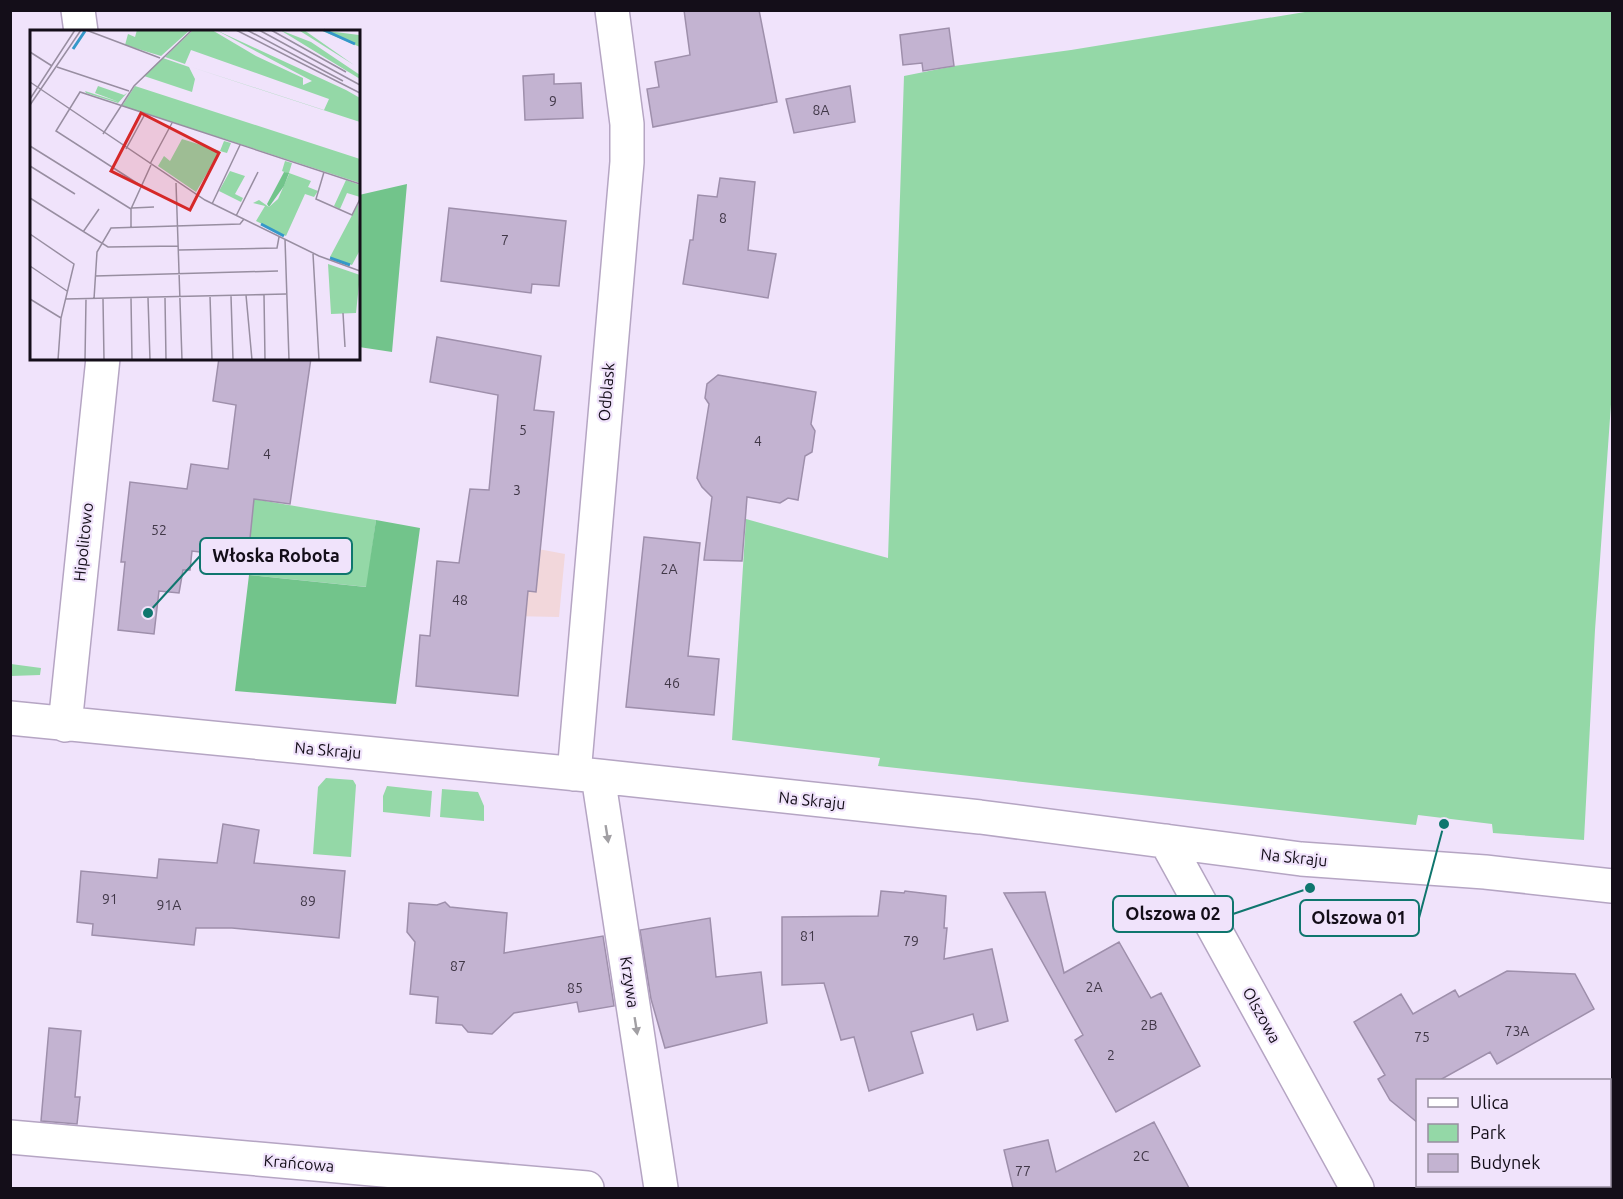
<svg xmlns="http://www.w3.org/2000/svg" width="1623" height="1199" font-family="Ubuntu,sans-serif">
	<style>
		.industrial { fill: #f2d7db }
		.green { fill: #94d8a7 }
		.forest { fill: #72c48b }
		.building { fill: #c3b3d1; stroke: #9e8fab; stroke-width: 1.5 }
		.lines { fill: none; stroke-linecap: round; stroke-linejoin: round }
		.street-casing { stroke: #b5a5c3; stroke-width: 36 }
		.street { stroke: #fff; stroke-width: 33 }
		.oneway { fill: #a19fa3 }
		.labels { text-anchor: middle; stroke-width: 4.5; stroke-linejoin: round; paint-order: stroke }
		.number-label { font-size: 14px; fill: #403747 }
		.street-label { font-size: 16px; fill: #140e19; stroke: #f0e3fb }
		.inset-river { fill: none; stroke: #3498c9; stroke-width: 3 }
		.inset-road { fill: none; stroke: #988ea1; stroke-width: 1.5 }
		.view { fill: #d62828; fill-opacity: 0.15; stroke: #d62828; stroke-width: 3 }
		.inset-edge { fill: none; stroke: #140e19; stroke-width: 3 }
		.leader { fill: none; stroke: #0f766e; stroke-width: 2 }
		.callout-dot { fill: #0f766e; stroke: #f0e3fb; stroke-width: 2 }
		.callout { fill: #f0e3fb; stroke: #0f766e; stroke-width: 2 }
		.callout-label { font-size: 18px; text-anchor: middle; font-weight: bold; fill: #140e19 }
	</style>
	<rect width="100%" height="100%" fill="#f0e3fb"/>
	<path class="industrial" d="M517 545 565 554 559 617 510 616Z"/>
	<path class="green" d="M1311 11H1612V390L1595 630 1584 840 1493 833 1492 824 1418 815 1416 825 878 766 880 758 732 740 746 519 888 558 904 76 954 66 1071 50Z
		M254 499 376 520 367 587 249 575 248 557Z
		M11 664 41 668 40 675 11 676Z
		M326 778 353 780 356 785 351 857 313 854 318 787Z
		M387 786 432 791 430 817 383 812V796Z
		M442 789 478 792 484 806V821L440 817Z"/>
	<path class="forest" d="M407 184 392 352 359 347V195Z
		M376 520 420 528 396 704 235 691 249 575 366 587Z"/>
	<path class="building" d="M684 10H759L777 102 653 127 647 89 659 87 655 62 690 55Z
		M949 28 954 66 923 71 922 63 903 65 900 35Z
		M554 74V84L581 83 583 118 525 120 523 76Z
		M850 86 855 122 794 133 786 99Z
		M720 178 755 182 748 250 776 254 768 298 683 284 690 240H693L698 195 717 197Z
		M449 208 566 221 559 286 532 284 531 293 441 281Z
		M437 337 541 356 534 410 554 412 536 592 528 591 518 696 416 686 420 635 430 636 437 561 459 563 470 489 489 490 498 395 430 382Z
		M219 358H311L290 504 254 499 248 558 192 551 190 570H183L179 593 159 591 154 634 118 630 125 562H121L130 482 187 489 191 464 228 469 236 405 213 401Z
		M718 375 816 392 811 424 815 431 812 452 805 456 798 500 788 498 780 503 747 497 742 561 704 560 712 497 702 487 697 478 709 404 705 398 707 384Z
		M644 537 700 543 688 656 719 659 714 715 626 707Z
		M223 824 259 830 254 863 345 871 339 938 232 928H196L194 945 92 935 93 924 77 922 81 871 157 878 159 859 217 863Z
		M881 891 904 893 905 891 946 896 944 928H947L944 959 992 949 1008 1021 977 1030 973 1014 911 1032 923 1073 869 1091 854 1037 841 1040 824 983 782 985V917L878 916Z
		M1045 892 1064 973 1119 942 1151 998 1161 993 1200 1066 1116 1112 1075 1040 1083 1035 1004 893Z
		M445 902 450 907 507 913 504 953 603 936 614 1006 579 1012 577 1002 514 1013 492 1034 468 1032 462 1025 436 1023 438 997 410 994 415 942 407 932 409 903 437 905Z
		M710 918 716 977 761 972 767 1023 665 1048 651 999 640 930Z
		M1507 971 1575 974 1594 1009 1497 1064 1490 1052 1440 1080H1418V1123L1390 1100 1378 1079 1385 1075 1354 1022 1401 994 1413 1014 1455 990 1459 997Z
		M49 1028 81 1031 75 1097H80L77 1124 41 1121Z
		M1154 1122 1189 1188H1013L1004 1150 1048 1140 1056 1172Z"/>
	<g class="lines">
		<defs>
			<path id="street" d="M78 10 81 32
				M10 718 598 776 980 817 1301 859 1485 872 1612 886
				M65 725 103 358
				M574 774 627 162V124L612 10
				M598 776 661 1188
				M1166 841 1357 1188
				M10 1137 587 1188"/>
		</defs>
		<use href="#street" class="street-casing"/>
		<use href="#street" class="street"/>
	</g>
	<defs><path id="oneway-solid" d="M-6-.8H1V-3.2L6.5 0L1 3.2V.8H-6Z" transform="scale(1.5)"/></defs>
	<g class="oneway">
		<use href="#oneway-solid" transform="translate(607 834) rotate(81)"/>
		<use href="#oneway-solid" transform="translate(636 1026) rotate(81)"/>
	</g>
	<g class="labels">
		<g class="number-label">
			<text x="553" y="106">9</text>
			<text x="821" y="115">8A</text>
			<text x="723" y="223">8</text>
			<text x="505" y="245">7</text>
			<text x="523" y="435">5</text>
			<text x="758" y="446">4</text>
			<text x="267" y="459">4</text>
			<text x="517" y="495">3</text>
			<text x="159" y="535">52</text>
			<text x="669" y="574">2A</text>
			<text x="460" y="605">48</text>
			<text x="672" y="688">46</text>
			<text x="110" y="904">91</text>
			<text x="308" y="906">89</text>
			<text x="169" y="910">91A</text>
			<text x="808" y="941">81</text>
			<text x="911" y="946">79</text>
			<text x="458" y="971">87</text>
			<text x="1094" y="992">2A</text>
			<text x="575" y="993">85</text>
			<text x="1149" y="1030">2B</text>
			<text x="1517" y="1036">73A</text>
			<text x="1422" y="1042">75</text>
			<text x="1111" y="1060">2</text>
			<text x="1141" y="1161">2C</text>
			<text x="1023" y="1176">77</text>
		</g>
		<g class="street-label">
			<text transform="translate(606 392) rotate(-85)" y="6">Odblask</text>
			<text transform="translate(83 542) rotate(-84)" y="6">Hipolitowo</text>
			<text transform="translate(328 750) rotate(5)" y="6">Na Skraju</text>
			<text transform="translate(812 800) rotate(6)" y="6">Na Skraju</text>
			<text transform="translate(1294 857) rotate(6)" y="6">Na Skraju</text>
			<text transform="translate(630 982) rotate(81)" y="6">Krzywa</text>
			<text transform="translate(1262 1015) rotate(61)" y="6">Olszowa</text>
			<text transform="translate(299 1163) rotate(5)" y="6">Krańcowa</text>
		</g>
	</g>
	<g transform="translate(30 30)">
		<rect width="330" height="330" fill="#f0e3fb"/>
		<path d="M107 0H160L131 26 95 15 98 4 105 7ZM163 0H182L226 26 273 48V55L282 51 186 0 316 60 330 68V92L161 37 294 80 299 69 161 20 155 34 135 27ZM250 0 281 12 330 45V49ZM262 0H274L324 35 270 1ZM290 0 329 5 330 17ZM133 28 159 37 165 49 162 62 114 46ZM68 56 94 65 97 63 88 73 56 63 55 61 89 72 65 63ZM105 56 330 129V153L92 76ZM152 109 190 121 194 111 201 113 197 123 190 121 166 162 128 136 134 126 140 131ZM255 131 262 133 259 143 281 151 278 157 288 161 284 167 275 164 256 206 226 191 235 176 223 173 229 170 239 177 248 169 259 144 252 141ZM200 141 215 146 205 164 213 168 211 172 189 161ZM316 150 330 155V167L317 163 310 179 304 176ZM328 174 330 220 322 235 300 227ZM298 234 330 245 326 283 301 284Z" fill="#94d8a7"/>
		<path d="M254 142 259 143 254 156 239 177 237 174Z" fill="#72c48b"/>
		<path class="inset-river" d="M294 0 325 14M43 19 55 1M231 194 254 206M300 228 320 235"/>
		<path class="inset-road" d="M56 0 130 28M206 0 330 63M217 0 313 51M229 0 330 55M241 0 316 42M0 22 22 36M27 37 99 61M0 52 175 170 289 226 330 241M0 69 45 0M0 75 51 0M73 104 104 56 162 0M0 116 101 179M96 119 115 84M120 134 142 93M0 136 45 164M294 142 286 169 322 185 330 169M146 153 152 330M113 157 26 101 50 62 330 154M0 168 78 217 148 216M182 174 210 115M102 178 124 177M206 186 228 142M101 197V179L121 135M53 202 69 179M0 204 44 234 31 288 28 330M255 209 259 330M149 220 247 218 249 207M283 224 289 330M0 236 37 261M65 246 248 241M216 265 222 330M234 265 235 330M180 266 182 330M201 266 203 330M101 268 102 330M118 268 120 330M135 268 136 330M0 269 31 288M35 269 256 264M64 269 67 222 81 198 210 194 214 189M73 269 74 330M313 283 315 317M55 330 56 269"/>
		<path class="view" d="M111 83 189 123 160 180 81 141Z"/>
		<rect width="330" height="330" class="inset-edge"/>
	</g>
	<path class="leader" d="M148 613L200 556M1310 888L1233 914M1444 824L1419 918"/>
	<g class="callout-dot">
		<circle cx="148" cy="613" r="6"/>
		<circle cx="1310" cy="888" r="6"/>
		<circle cx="1444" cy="824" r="6"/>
	</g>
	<g class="callout">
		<rect x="200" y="538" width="152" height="36" rx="6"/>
		<rect x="1113" y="896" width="120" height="36" rx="6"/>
		<rect x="1300" y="900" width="119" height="36" rx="6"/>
	</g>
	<g class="callout-label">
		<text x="276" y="562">Włoska Robota</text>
		<text x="1173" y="920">Olszowa 02</text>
		<text x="1359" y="924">Olszowa 01</text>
	</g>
	<rect width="1623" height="1199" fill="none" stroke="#140e19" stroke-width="24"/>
	<rect x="1416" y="1079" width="195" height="108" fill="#f0e3fb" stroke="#988ea1" stroke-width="1.5"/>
	<rect x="1428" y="1098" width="30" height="9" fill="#ffffff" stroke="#988ea1" stroke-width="1.5"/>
	<text x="1470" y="1109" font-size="18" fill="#140e19">Ulica</text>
	<rect x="1428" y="1124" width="30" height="18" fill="#94d8a7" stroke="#988ea1" stroke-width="1.5"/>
	<text x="1470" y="1139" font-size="18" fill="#140e19">Park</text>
	<rect x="1428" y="1154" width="30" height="18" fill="#c3b3d1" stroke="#988ea1" stroke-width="1.5"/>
	<text x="1470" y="1169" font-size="18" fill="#140e19">Budynek</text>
</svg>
